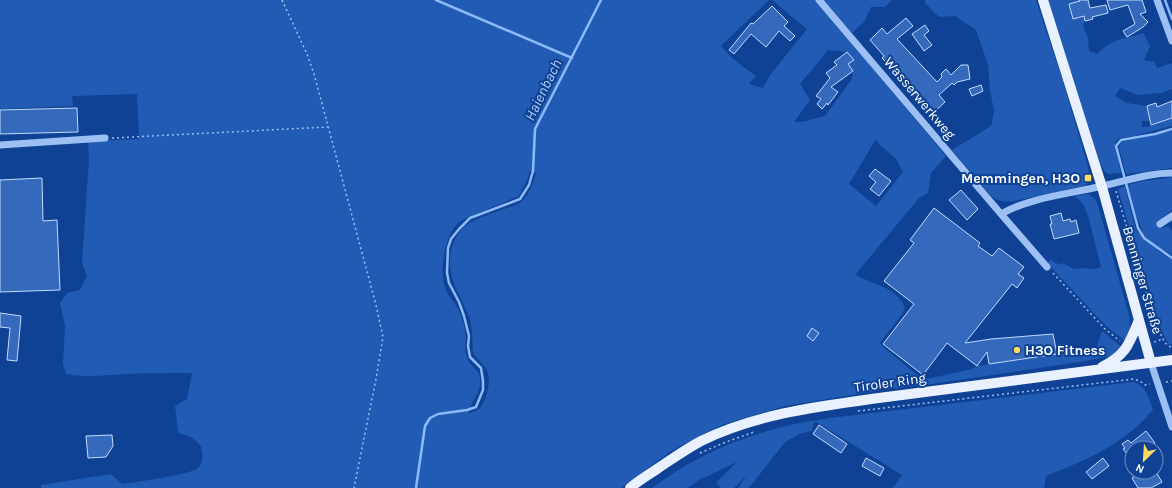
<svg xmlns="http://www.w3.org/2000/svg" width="1172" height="488" font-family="Karla,sans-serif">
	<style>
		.green { fill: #215bb3; fill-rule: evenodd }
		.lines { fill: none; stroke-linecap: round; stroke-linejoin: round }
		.stream { stroke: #8db9f8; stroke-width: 2.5 }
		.building { fill: #3469bb; stroke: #c4dbfe }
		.path { stroke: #9cbff4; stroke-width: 1.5; stroke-dasharray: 2 3; stroke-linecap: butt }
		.minor { stroke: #9cbff4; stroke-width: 7 }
		.major { stroke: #e9f0ff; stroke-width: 10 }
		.poi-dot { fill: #ffd95f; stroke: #0f4294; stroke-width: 1.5 }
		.labels { text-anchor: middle; stroke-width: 4; stroke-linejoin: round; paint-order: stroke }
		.street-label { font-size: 14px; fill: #fff; stroke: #0f4294 }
		.poi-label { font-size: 14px; font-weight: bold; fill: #fff; stroke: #0f4294; text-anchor: end }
		.water-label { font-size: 15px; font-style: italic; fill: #a8cafb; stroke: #0f4294 }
	</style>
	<rect width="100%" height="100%" fill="#0f4294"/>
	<path class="green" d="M0 0H769L721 46 733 59 756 76 749 84 763 88 770 75 807 29 772 0H815L946 156 931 173 928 193 919 198 855 275C873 284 895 287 905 307L902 314 880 343 883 347 920 377 922 380 972 369 977 366 1096 349 1102 331 1122 347 1110 356 1086 361 932 384 882 390 785 406 725 424 697 437 670 452 621 488H41V485L111 474 122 484C135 482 190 475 198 468 204 463 203 453 201 447 197 438 186 435 178 433L175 406 187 399 192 373C170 373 149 373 127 374 107 375 86 378 66 374L63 364 65 326 60 303 67 293 80 290 87 276 82 263 89 159 88 141 139 139 137 94 72 96 73 106 0 109ZM828 50 847 52 853 60 848 64 853 71 852 79 825 116C814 118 805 123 794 122L810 100 800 84ZM876 139 880 145 896 159 903 172 876 206 849 184ZM530 171 536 173C533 183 530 193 523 200 519 205 510 207 504 209 491 214 475 218 465 226 457 232 451 247 450 256 449 286 462 295 470 320 473 331 472 342 473 353 477 359 485 365 487 371 492 380 486 403 478 410 475 411 471 412 469 414 469 401 483 393 480 377 478 369 469 365 467 357 464 351 466 343 466 336 465 330 464 323 462 318 459 308 452 301 447 292 438 274 444 240 456 225 458 223 461 221 464 219L519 196 528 178Z
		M823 0H892L885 7H871L864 22 852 33Z
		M925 0H1036L1062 78 1087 163 1090 179 1088 183 1083 186 1015 201C1006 202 1000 202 992 197L952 150 991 126 994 111 990 90 988 65 976 30 955 16 939 17 925 3Z
		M1048 0H1079L1080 1 1069 4 1073 19 1084 16 1085 21 1083 26 1088 37 1089 51 1097 54C1104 47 1111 42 1121 39 1129 37 1135 36 1143 33L1150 46 1144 60 1154 62 1157 68 1172 63V89L1161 93 1138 95 1120 88 1115 96 1127 103 1147 106 1150 121H1142V127L1151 126 1172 118V126L1134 136 1119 138 1116 141 1115 146 1121 173 1108 174 1104 171 1099 160Z
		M1172 131V168L1126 174 1119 148 1120 144 1121 142Z
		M1172 177V210L1157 223 1162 228 1168 226 1172 231V255L1160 248 1157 250 1172 260V345L1168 343 1161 329 1118 190 1122 187 1125 186 1135 227 1138 233 1143 231 1138 221 1128 185 1144 181Z
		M1088 194 1093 197 1097 202 1129 315 1130 330 1126 342 1106 326 1047 263 1051 260 1059 265 1063 263 1074 269 1081 268 1095 269 1101 267 1088 216 1083 204 1075 196Z
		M1133 382C1146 386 1149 398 1153 410 1122 445 1089 459 1046 476L1044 488H893L902 475 815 421 811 431 799 434 785 442 749 488H738L748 474 734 488H721L716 483 737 462 699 480 688 488H652C694 456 742 436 794 424 806 422 818 420 830 418Z"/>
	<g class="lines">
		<path class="stream" d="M436 0 572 58
			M1165 0 1172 19
			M1172 129 1155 134 1121 140 1116 146 1138 228 1144 238 1172 258
			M416 488 425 426 430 418 438 414 467 410 476 407 483 390V381L481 368 470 357 468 346 469 336 464 316 459 302 449 283 447 273 448 248 451 239 459 229 470 218 520 199 529 185 533 171 535 129 601 0"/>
	</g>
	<path class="building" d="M1079 0H1088L1090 8 1106 5 1108 13 1092 17 1093 19 1085 21 1084 16 1073 19 1069 4 1080 1Z
		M1107 0H1142L1146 12 1140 14 1148 22 1143 27 1127 37 1123 31 1135 24 1128 5 1110 10Z
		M772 6 788 22 784 26 795 36 790 41 779 31 766 47 751 34 734 54 729 50 751 23 753 24Z
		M906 18 913 26 897 39 937 82 942 77 941 74 946 69 951 75 961 65H968L970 79 957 82 954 85 952 83 939 95 945 102 932 114 923 103 924 102 891 65 890 66 882 58 884 56 870 40 882 28 887 34Z
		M925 25 929 31 924 35 932 45 924 51 912 34Z
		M847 52 854 60 848 64 853 71 831 87 838 92 828 105 827 103 822 109 817 104 821 99 816 96 830 78 826 73 837 65 834 62Z
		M981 85 983 91 972 96 969 89Z
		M1172 101V118L1151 125 1147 106 1156 103 1157 107Z
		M77 108 78 132 0 134V110Z
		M875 169 891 181 879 196 870 189 876 182 869 176Z
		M42 178 43 221 57 220 60 290 0 292V180Z
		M961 190 978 209 967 220 949 200Z
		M934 208 980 243 978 246 992 256 999 248 1024 267 1018 274 1024 278 1017 288 1012 284 965 343 991 339 1053 334 1057 354 989 364 987 352 977 366 947 343 923 375 883 344 914 304 884 281 914 243 910 240Z
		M1061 213 1063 221 1070 219 1071 222 1076 220 1079 233 1054 239 1050 224H1052L1050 216Z
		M0 313 21 316 17 361 7 360 10 328 0 327Z
		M812 328 819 333 813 341 807 336Z
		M819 425 847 444 841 453 813 434Z
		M1146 431 1155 443 1148 448H1132V460L1123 449 1125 448 1122 444 1128 440 1131 443Z
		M112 435 113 446 106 457 88 458 86 436Z
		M866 458 884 468 880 476 862 466Z
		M1103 458 1109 466 1092 479 1086 472Z
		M1141 472H1156L1162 482 1151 488H1138L1132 478Z"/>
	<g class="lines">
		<path class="path" d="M282 0 307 54 314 74 376 305 383 337 376 379 354 488
			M112 138 328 127
			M1116 191 1155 322 1165 343 1172 348
			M1053 273 1105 329 1120 341
			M1154 342 1163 339
			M1166 382 1172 381
			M858 411 1134 379 1140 381 1145 385 1150 384
			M700 453 726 442 754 432"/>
		<path class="minor" d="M819 0 1001 214C1031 197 1070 194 1102 186 1126 181 1148 173 1172 173
			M1157 0 1172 41
			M0 145 105 138
			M1001 214 1047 267
			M1160 224 1172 216
			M1151 363 1172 427"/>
		<path class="major" d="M1043 0 1102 187 1151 363
			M1102 367C1127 354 1129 344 1139 320
			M630 488C638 481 648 475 657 469 672 459 686 449 701 441 754 415 813 407 871 399L1172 360"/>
	</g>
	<g class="poi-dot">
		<rect x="1084" y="174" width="8" height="8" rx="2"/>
		<circle cx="1017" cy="350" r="4"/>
	</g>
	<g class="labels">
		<g class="street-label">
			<text transform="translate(920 98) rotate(50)" y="5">Wasserwerkweg</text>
			<text transform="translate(1143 280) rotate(74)" y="5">Benninger Straße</text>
			<text transform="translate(890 382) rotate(-8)" y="5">Tiroler Ring</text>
		</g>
		<g class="poi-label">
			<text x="1080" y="183">Memmingen, H3O</text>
			<text x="1025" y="355" text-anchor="start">H3O Fitness</text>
		</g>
		<g class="water-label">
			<text transform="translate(543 90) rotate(-64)" y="5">Haienbach</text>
		</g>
	</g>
	<g transform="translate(1144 460) rotate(205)"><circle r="19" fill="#0f4294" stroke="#6f8ebf"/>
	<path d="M0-3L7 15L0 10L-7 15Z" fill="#ffd95f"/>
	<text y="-6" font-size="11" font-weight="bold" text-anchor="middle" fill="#ffffff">N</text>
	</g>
</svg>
